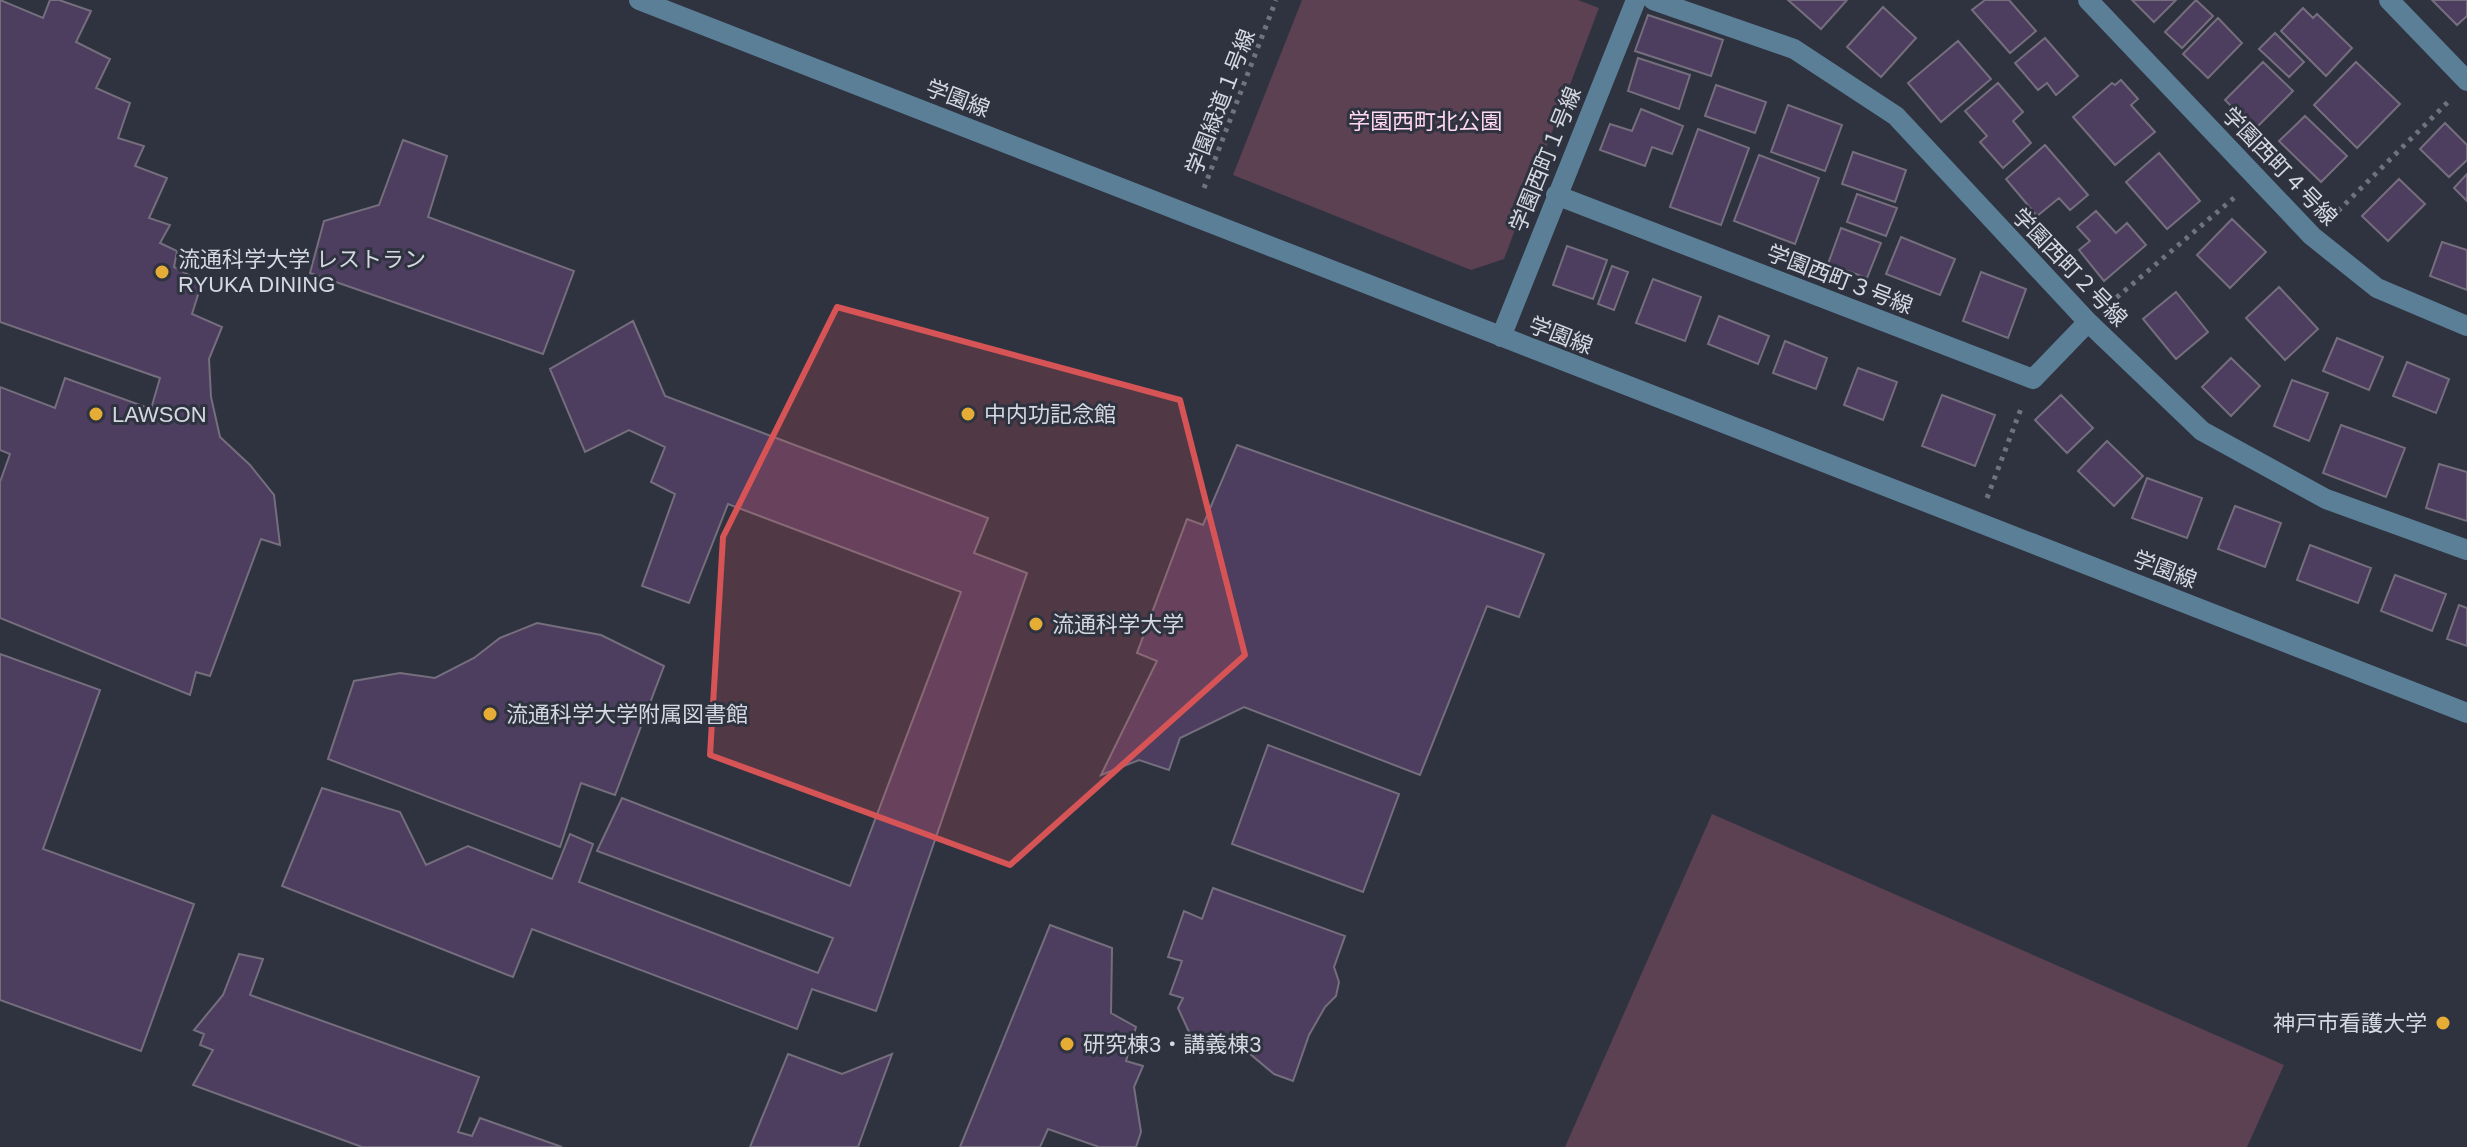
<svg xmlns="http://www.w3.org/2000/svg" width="2467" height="1147" font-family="Arial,'Noto Sans JP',sans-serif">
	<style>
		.green { fill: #5b4152 }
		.building { fill: #4d3d5f; stroke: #756e7d; stroke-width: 2 }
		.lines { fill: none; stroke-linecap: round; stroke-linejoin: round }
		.path { stroke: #6f737e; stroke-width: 5; stroke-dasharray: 4 6; stroke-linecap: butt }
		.minor { stroke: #5b7f96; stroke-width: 20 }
		.marked { fill: #d65456; fill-opacity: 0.2; stroke: #d65456; stroke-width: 6; stroke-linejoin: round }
		.poi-dot { fill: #e6ad36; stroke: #2f3340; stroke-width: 3 }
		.labels { text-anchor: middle; stroke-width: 6; stroke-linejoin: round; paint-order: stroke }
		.street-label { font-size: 22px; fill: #d5d8e1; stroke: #2f3340 }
		.park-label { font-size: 22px; fill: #fed7f0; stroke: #2f3340 }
		.poi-label { font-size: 22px; fill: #d5d8e1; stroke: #2f3340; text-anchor: start }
	</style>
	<rect width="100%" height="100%" fill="#2f3340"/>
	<path class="green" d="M1302 0H1578L1599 8 1504 259 1471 270 1233 175Z
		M1712 814 2284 1065 2247 1147H1565Z"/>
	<path class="building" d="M0 0 43 18 50 0H59L91 11 76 42 110 59 96 88 130 103 118 138 144 146 135 166 167 178 149 218 170 225 160 243 177 251 174 267 202 282 192 314 222 327 209 359 211 397 220 437 250 465 274 495 280 545 261 539 210 676 196 672 190 695 0 618V482L10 454 0 450V387L55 408 65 378 151 409 160 378 0 322Z
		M1788 0H1847L1821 29Z
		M1985 0H2009L2036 31 2010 53 1972 10Z
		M2132 0H2176L2154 22Z
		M2196 0 2213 16 2182 48 2165 32Z
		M2432 0H2467V16L2457 25Z
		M1883 7 1916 38 1881 77 1847 47Z
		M2303 8 2313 18 2317 14 2352 48 2326 76 2281 31Z
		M1648 15 1723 40 1711 76 1635 51Z
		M2218 18 2242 43 2208 78 2183 54Z
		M2275 33 2304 62 2289 77 2259 49Z
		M2045 38 2078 76 2056 95 2047 83 2038 90 2015 63Z
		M1958 41 1991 79 1941 122 1908 83Z
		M1638 58 1690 75 1679 109 1628 91Z
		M2263 62 2293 91 2255 129 2225 100Z
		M2356 62 2400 104 2357 148 2314 105Z
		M2121 80 2138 99 2131 105 2155 132 2115 165 2073 117 2112 83 2115 85Z
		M1998 83 2023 112 2013 121 2031 143 2003 168 1980 142 1987 136 1965 111Z
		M1716 85 1766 102 1755 133 1705 116Z
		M1788 105 1842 125 1825 171 1771 152Z
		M1641 109 1683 126 1672 154 1652 147 1645 166 1600 150 1610 124 1632 131Z
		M2305 116 2347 156 2321 182 2279 141Z
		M2445 123 2467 145V160L2449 177 2420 149Z
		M1698 129 1749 148 1721 225 1670 207Z
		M403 140 447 156 428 217 574 271 543 354 310 273 324 221 379 205Z
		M2045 145 2088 195 2070 210 2059 198 2037 216 2006 179Z
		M1853 152 1906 170 1895 202 1842 184Z
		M2159 153 2200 201 2167 229 2126 182Z
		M1759 155 1819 178 1795 244 1734 221Z
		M2467 174V201L2454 188Z
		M2399 179 2425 204 2388 241 2362 216Z
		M1857 194 1897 208 1886 236 1847 222Z
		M2096 211 2116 233 2127 223 2146 245 2104 281 2079 250 2090 241 2077 227Z
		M2232 219 2266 252 2230 288 2197 255Z
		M1841 228 1881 243 1867 278 1828 264Z
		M1901 237 1955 259 1940 295 1886 274Z
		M2442 242 2467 250V290L2430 276Z
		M1567 246 1607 260 1593 299 1553 285Z
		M1612 266 1628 272 1614 310 1598 304Z
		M1981 272 2026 289 2008 338 1963 321Z
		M1653 279 1701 297 1685 341 1636 323Z
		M2279 287 2318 329 2285 360 2246 318Z
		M2176 292 2208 332 2176 359 2143 319Z
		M1719 316 1769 336 1758 364 1708 344Z
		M633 321 665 396 988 518 974 553 1027 573 876 1011 812 989 797 1029 532 929 513 977 282 886 322 788 400 812 426 865 468 846 552 879 570 834 593 844 579 882 818 973 833 938 597 851 622 798 850 886 961 592 728 504 689 603 642 586 675 494 651 482 665 447 629 430 585 452 550 369Z
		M2337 338 2383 357 2369 390 2323 371Z
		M1785 341 1827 358 1816 389 1773 373Z
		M2231 358 2260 386 2231 416 2202 387Z
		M2407 362 2449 379 2436 413 2393 396Z
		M1858 368 1897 382 1883 420 1844 405Z
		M2292 380 2328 393 2309 441 2274 426Z
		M1942 395 1995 415 1975 466 1922 446Z
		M2061 395 2093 428 2067 453 2035 420Z
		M2341 425 2405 448 2386 497 2323 473Z
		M2107 441 2143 476 2114 506 2078 471Z
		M1237 445 1544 554 1519 617 1487 606 1420 775 1244 707 1180 738 1169 770 1139 760 1101 775 1157 661 1137 653 1187 519 1203 525Z
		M2439 464 2467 472V521L2426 508Z
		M2147 478 2202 498 2187 538 2132 518Z
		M2235 506 2281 523 2265 567 2218 549Z
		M2310 545 2371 568 2358 603 2297 580Z
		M2395 575 2446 594 2432 631 2381 611Z
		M2459 605 2467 608V646L2447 639Z
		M537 623 601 635 664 666 615 795 581 783 560 847 328 759 354 681 400 673 435 678 474 658 500 638Z
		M0 654 100 690 43 849 194 904 141 1051 0 1000Z
		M1268 745 1399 794 1363 892 1232 844Z
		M1213 888 1345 936 1334 967 1339 982 1336 996 1325 1007 1309 1035 1293 1081 1274 1074 1244 1049 1230 1044 1214 1046 1200 1056 1178 1008 1183 998 1170 994 1182 961 1168 957 1184 911 1202 919Z
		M1050 925 1112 948 1111 1013 1136 1027 1126 1061 1143 1066 1134 1087 1141 1132 1136 1147H1099L1048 1129 1040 1147H960Z
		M239 954 263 959 250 995 479 1077 458 1132 472 1136 480 1118 562 1147H362L193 1085 213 1050 200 1045 204 1034 194 1030 223 995Z
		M788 1054 842 1074 892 1054 858 1147H750Z"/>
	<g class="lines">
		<path class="path" d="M1204 188 1276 0
			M2331 218 2449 101
			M2109 304 2235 197
			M1987 498 2022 406"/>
		<path class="minor" d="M639 0 2467 713
			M1653 0 1794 49 1896 116 2088 322 2202 431 2326 499 2467 550
			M2088 0 2312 236 2377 288 2467 326
			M2389 0 2467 81
			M1556 195 2033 379 2088 322
			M1501 337 1636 0"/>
	</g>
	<path class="marked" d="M837 307 1180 400 1245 655 1010 865 710 755 723 537Z"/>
	<g class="poi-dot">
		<circle cx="162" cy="272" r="8"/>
		<circle cx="96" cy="414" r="8"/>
		<circle cx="968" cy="414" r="8"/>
		<circle cx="1036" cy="624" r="8"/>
		<circle cx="490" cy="714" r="8"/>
		<circle cx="2443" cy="1023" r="8"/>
		<circle cx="1067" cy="1044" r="8"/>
	</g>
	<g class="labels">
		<g class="street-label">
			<text transform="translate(958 98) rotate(21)" y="8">学園線</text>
			<text transform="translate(1220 102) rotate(-69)" y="8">学園緑道１号線</text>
			<text transform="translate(1545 159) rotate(-68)" y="8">学園西町１号線</text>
			<text transform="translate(2280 166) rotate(46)" y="8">学園西町４号線</text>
			<text transform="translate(2070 267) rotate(46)" y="8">学園西町２号線</text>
			<text transform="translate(1840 279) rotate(21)" y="8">学園西町３号線</text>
			<text transform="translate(1561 335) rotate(21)" y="8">学園線</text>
			<text transform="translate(2165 569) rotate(21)" y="8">学園線</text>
		</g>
		<g class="park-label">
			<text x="1425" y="129">学園西町北公園</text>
		</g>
		<g class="poi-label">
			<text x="178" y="267">流通科学大学 レストラン<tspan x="178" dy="25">RYUKA DINING</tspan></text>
			<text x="112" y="422">LAWSON</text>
			<text x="984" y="422">中内功記念館</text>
			<text x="1052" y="632">流通科学大学</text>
			<text x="506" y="722">流通科学大学附属図書館</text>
			<text x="2427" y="1031" text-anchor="end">神戸市看護大学</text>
			<text x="1083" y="1052">研究棟3・講義棟3</text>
		</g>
	</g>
</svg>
